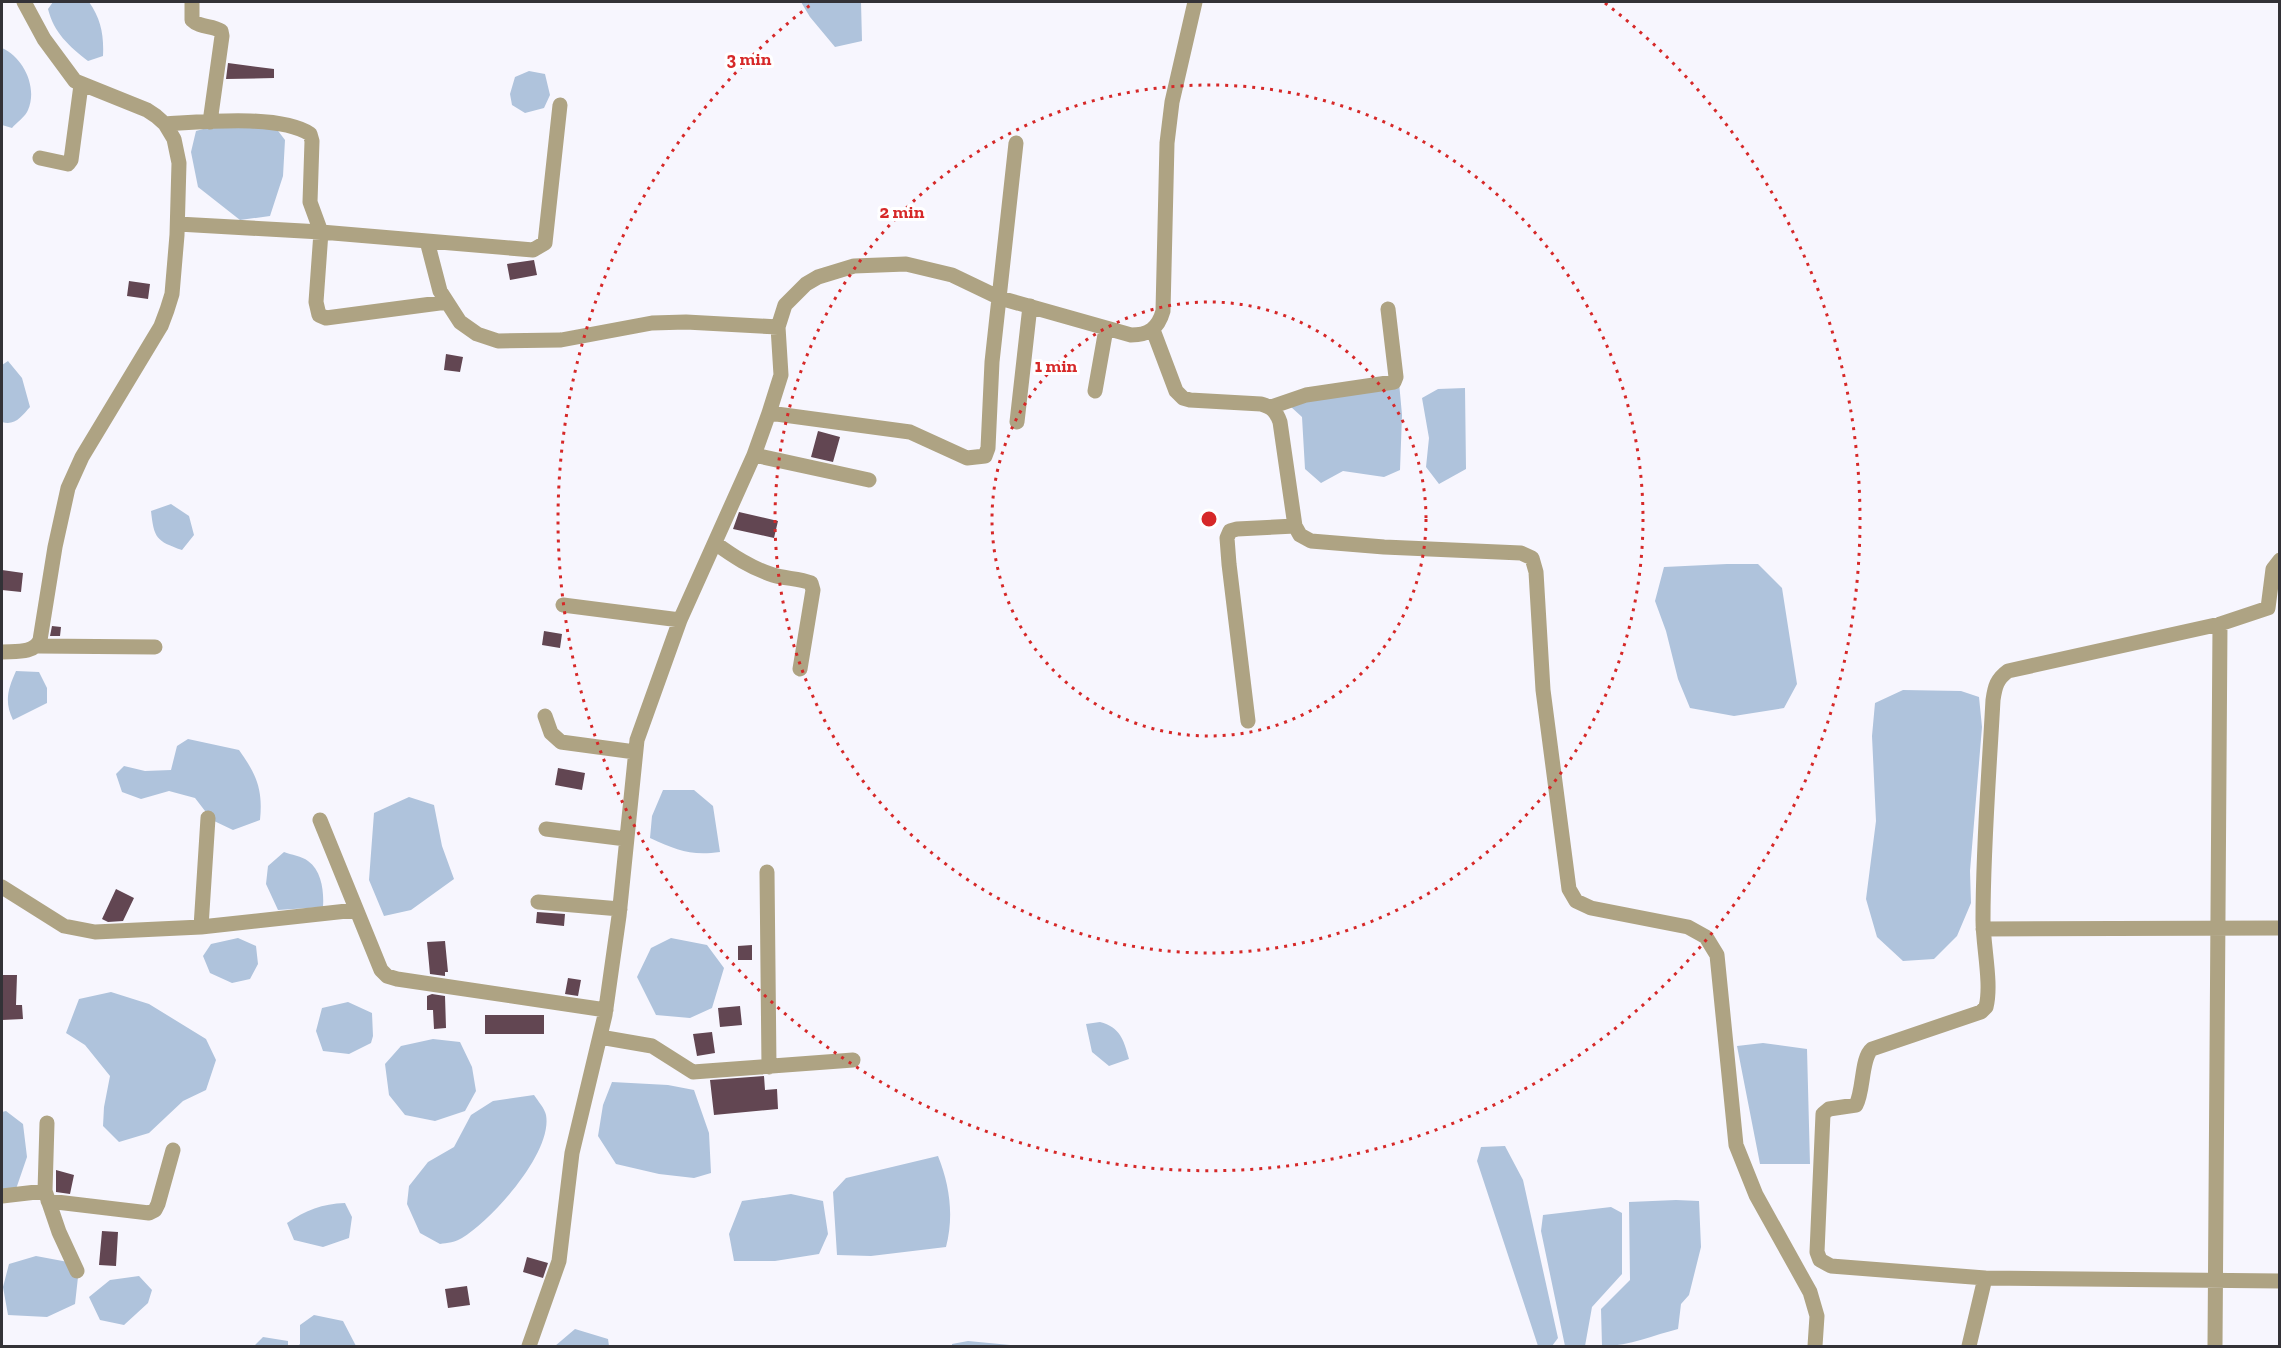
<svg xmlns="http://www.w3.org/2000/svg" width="2281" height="1348" font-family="'Zilla Slab',serif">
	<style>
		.water { fill: #afc3dc }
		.building { fill: #624652 }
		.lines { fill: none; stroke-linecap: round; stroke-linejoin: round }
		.minor { stroke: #aea383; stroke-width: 15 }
		.ring { fill: none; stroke: #d62828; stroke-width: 3; stroke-dasharray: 3 6 }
		.centre { fill: #d62828; stroke: #fff; stroke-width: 3 }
		.ring-label { font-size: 18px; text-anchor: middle; font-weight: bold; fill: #d62828; stroke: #fff; stroke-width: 6; stroke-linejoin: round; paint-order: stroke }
	</style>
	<rect width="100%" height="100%" fill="#f7f6fe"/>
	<path class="water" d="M53 2H89C101 19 104 35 103 56L88 61C69 46 54 33 48 9Z
		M801 2H861L862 41 835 47 810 17Z
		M2 48C23 57 38 87 28 110 26 116 16 123 12 128L2 125Z
		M529 71 545 74 550 95 544 108 525 113 512 105 510 94 515 77Z
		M269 119 285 140 283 176 270 216 240 220 198 187 191 152 196 131 235 120Z
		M8 361 22 378 30 407C22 416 15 426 2 422V365Z
		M1399 382 1402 415 1400 470 1384 477 1343 471 1321 483 1305 469 1302 417 1290 406 1318 392Z
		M1465 388 1466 469 1439 484 1426 467 1429 438 1422 398 1438 389Z
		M171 504 189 516 194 535 182 550C156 541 154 538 151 511Z
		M1727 564H1758L1782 588 1797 684 1784 708 1734 716 1690 708 1678 679 1666 631 1655 601 1664 567Z
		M16 671 39 672 47 688V703L13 720C4 701 8 689 16 671Z
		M1903 690 1961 691 1979 697 1982 727 1970 871 1971 903 1957 936 1934 959 1903 961 1877 937 1866 899 1876 821 1872 736 1875 703Z
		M188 739 239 750C257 775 263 790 260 820L233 830 212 820 195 798 169 791 141 799 122 792 116 774 124 766 145 771 171 770 177 746Z
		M663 790H694L713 806 720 852C690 856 677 850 650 838L652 816Z
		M409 797 434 805 442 846 454 879 411 910 384 916 369 880 374 813Z
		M284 852C291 855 302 856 308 861 322 871 324 892 323 907L278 910 266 884 268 866Z
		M238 938 256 946 258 964 250 979 232 983 210 973 203 956 211 944Z
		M671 938 707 945 724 968 712 1008 690 1018 656 1015 637 977 651 948Z
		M111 992 149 1004 206 1039 216 1060 206 1090 183 1101 149 1133 119 1142 103 1126 104 1107 110 1076 85 1045 66 1033 79 999Z
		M348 1002 372 1013 373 1036 371 1043 349 1054 323 1051 316 1031 322 1008Z
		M1100 1022C1120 1027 1124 1040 1129 1059L1109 1066 1092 1052 1086 1024Z
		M433 1039 460 1042 472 1067 476 1091 465 1111 435 1121 405 1115 389 1095 385 1064 401 1046Z
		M1763 1043 1807 1049 1810 1164H1760L1737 1046Z
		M612 1082 668 1085 694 1090 709 1133 711 1173 694 1178 659 1174 616 1164 598 1136 603 1105Z
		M534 1095C538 1101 545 1109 546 1115 553 1152 492 1220 462 1238 456 1242 447 1243 440 1244L420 1233 407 1204 409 1186 428 1162 454 1147 471 1115 493 1101Z
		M6 1111 23 1124 27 1157 16 1189 2 1190V1112Z
		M1505 1146 1523 1180 1558 1338 1552 1346H1538L1477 1161 1481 1147Z
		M938 1156C950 1186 954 1216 946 1247L871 1256 837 1255 833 1192 846 1178Z
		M791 1194 823 1201 828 1234 819 1254 775 1261H734L729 1234 742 1201Z
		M1676 1200 1699 1201 1701 1247 1689 1295 1681 1304 1678 1329C1654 1335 1626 1347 1602 1346L1601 1309 1630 1280 1629 1202Z
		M345 1203 352 1217 349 1238 323 1247 294 1240 287 1223C306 1210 322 1204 345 1203Z
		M1611 1207 1622 1213V1274L1592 1307 1585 1346H1565L1541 1231 1543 1215Z
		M36 1256 68 1262 78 1277 75 1304 47 1317 8 1315 3 1287 9 1264Z
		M139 1276 152 1290 148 1303 124 1325 100 1320 89 1297 110 1280Z
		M314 1315 343 1321 356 1346H298L300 1344V1325Z
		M575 1329 608 1339 609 1346H555Z
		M263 1337 288 1341V1346H254Z
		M968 1341 1021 1346H952V1344Z"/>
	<path class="building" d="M228 63 274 69V78L226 79Z
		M534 260 537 275 510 280 507 264Z
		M129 281 150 284 148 299 127 296Z
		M446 354 463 357 460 372 444 370Z
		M818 431 840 437 833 462 811 457Z
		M739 512 778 521 774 538 733 529Z
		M2 570 23 573 21 592 2 590Z
		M52 626 61 627 60 636H50Z
		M544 631 562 634 560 648 542 645Z
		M558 768 585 773 582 790 555 785Z
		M116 889 134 898 123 921 108 922 102 919Z
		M537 912 565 914 564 926 536 923Z
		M445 941 448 972H445V976L430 974 427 942Z
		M752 945V960H738V946Z
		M2 975H17L16 1005H22L23 1019 2 1020Z
		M568 978 581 980 578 996 565 994Z
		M432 994 445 996 446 1028 434 1029 433 1010H427V996Z
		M740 1006 742 1025 720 1027 718 1008Z
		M485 1015H544V1034H485Z
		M712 1032 715 1053 697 1056 693 1034Z
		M764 1076 765 1090 777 1089 778 1109 714 1115 710 1080Z
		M56 1170 74 1175 70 1194 56 1192Z
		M102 1231 118 1232 116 1266 99 1265Z
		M527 1257 548 1263 543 1278 523 1272Z
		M467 1286 470 1305 448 1308 445 1289Z"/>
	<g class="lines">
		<path class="minor" d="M192 2V20C200 28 212 25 221 31L222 36 210 122
			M165 124C202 122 280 114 310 134L312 141 310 202 321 232 316 302 319 315 326 318 447 302
			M40 158 68 164 71 160 81 85
			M178 224 321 232 533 250 545 243 560 105
			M427 241 440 291 460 322 477 334 498 341 561 340 652 323 686 322 778 327
			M1153 330 1176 391 1183 398 1190 400 1261 404C1272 407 1276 411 1280 422L1295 526
			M1095 391 1106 329
			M1271 407 1306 395 1394 382 1396 377 1388 309
			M769 413 910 432 967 458 985 456 988 448 992 362 1016 143
			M1017 422 1030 306
			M754 455 869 480
			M715 543C733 556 751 568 773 575 786 579 799 578 811 583L813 590 800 669
			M563 605 680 620
			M38 646 155 647
			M2 652C15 651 34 654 40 640L55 547 68 488 82 457 161 326 167 310 172 294 177 235 179 163 174 139 165 124 156 116 147 110 75 81 44 39 24 2
			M545 716 551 733 561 742 635 752
			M1248 721 1229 564 1227 538 1230 531 1237 529 1295 526 1300 535 1311 541 1384 547 1521 553 1532 558 1536 572 1543 690 1569 889 1576 901 1591 908 1688 927 1706 937 1717 955 1736 1145 1756 1195 1810 1292 1817 1316 1815 1346
			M320 820 381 970 387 976 397 979 606 1010
			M546 829 626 839
			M767 872 769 1067
			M2 887 64 926 95 932 201 927 356 910
			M538 902 620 909
			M201 927 208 818
			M1983 929 2280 928
			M600 1037 652 1046 693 1072 853 1060
			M47 1123 45 1191 59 1232 77 1271
			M2 1196 45 1191
			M48 1201 149 1213 155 1210 158 1204 173 1150
			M1985 1278 2280 1281
			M529 1346 559 1261 572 1153 605 1015 619 916 637 740 680 620 754 455 769 413 781 375 778 327 785 305 806 284 818 277 854 266 906 264 952 275 1000 298 1131 335C1148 335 1158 329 1163 311L1167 143 1172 102 1195 2
			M1969 1346 1985 1278 1831 1266 1820 1260 1817 1252 1823 1114 1829 1109 1856 1105C1864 1090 1861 1058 1872 1049L1981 1012 1986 1007C1992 984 1983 946 1983 920 1983 847 1989 773 1993 700 1995 686 1997 679 2008 671L2220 624 2268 608 2273 569 2280 560
			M2215 1346 2220 624"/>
	</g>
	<g class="ring">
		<circle cx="1209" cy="519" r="217"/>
		<circle cx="1209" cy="519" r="434"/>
		<path d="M1605 3A651 651 0 1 1 813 3"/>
	</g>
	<circle cx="1209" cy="519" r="9" class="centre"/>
	<g class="ring-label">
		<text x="749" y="65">3 min</text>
		<text x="902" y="218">2 min</text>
		<text x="1056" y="372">1 min</text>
	</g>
	<rect width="2281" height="1348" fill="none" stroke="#333237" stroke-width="6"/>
</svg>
